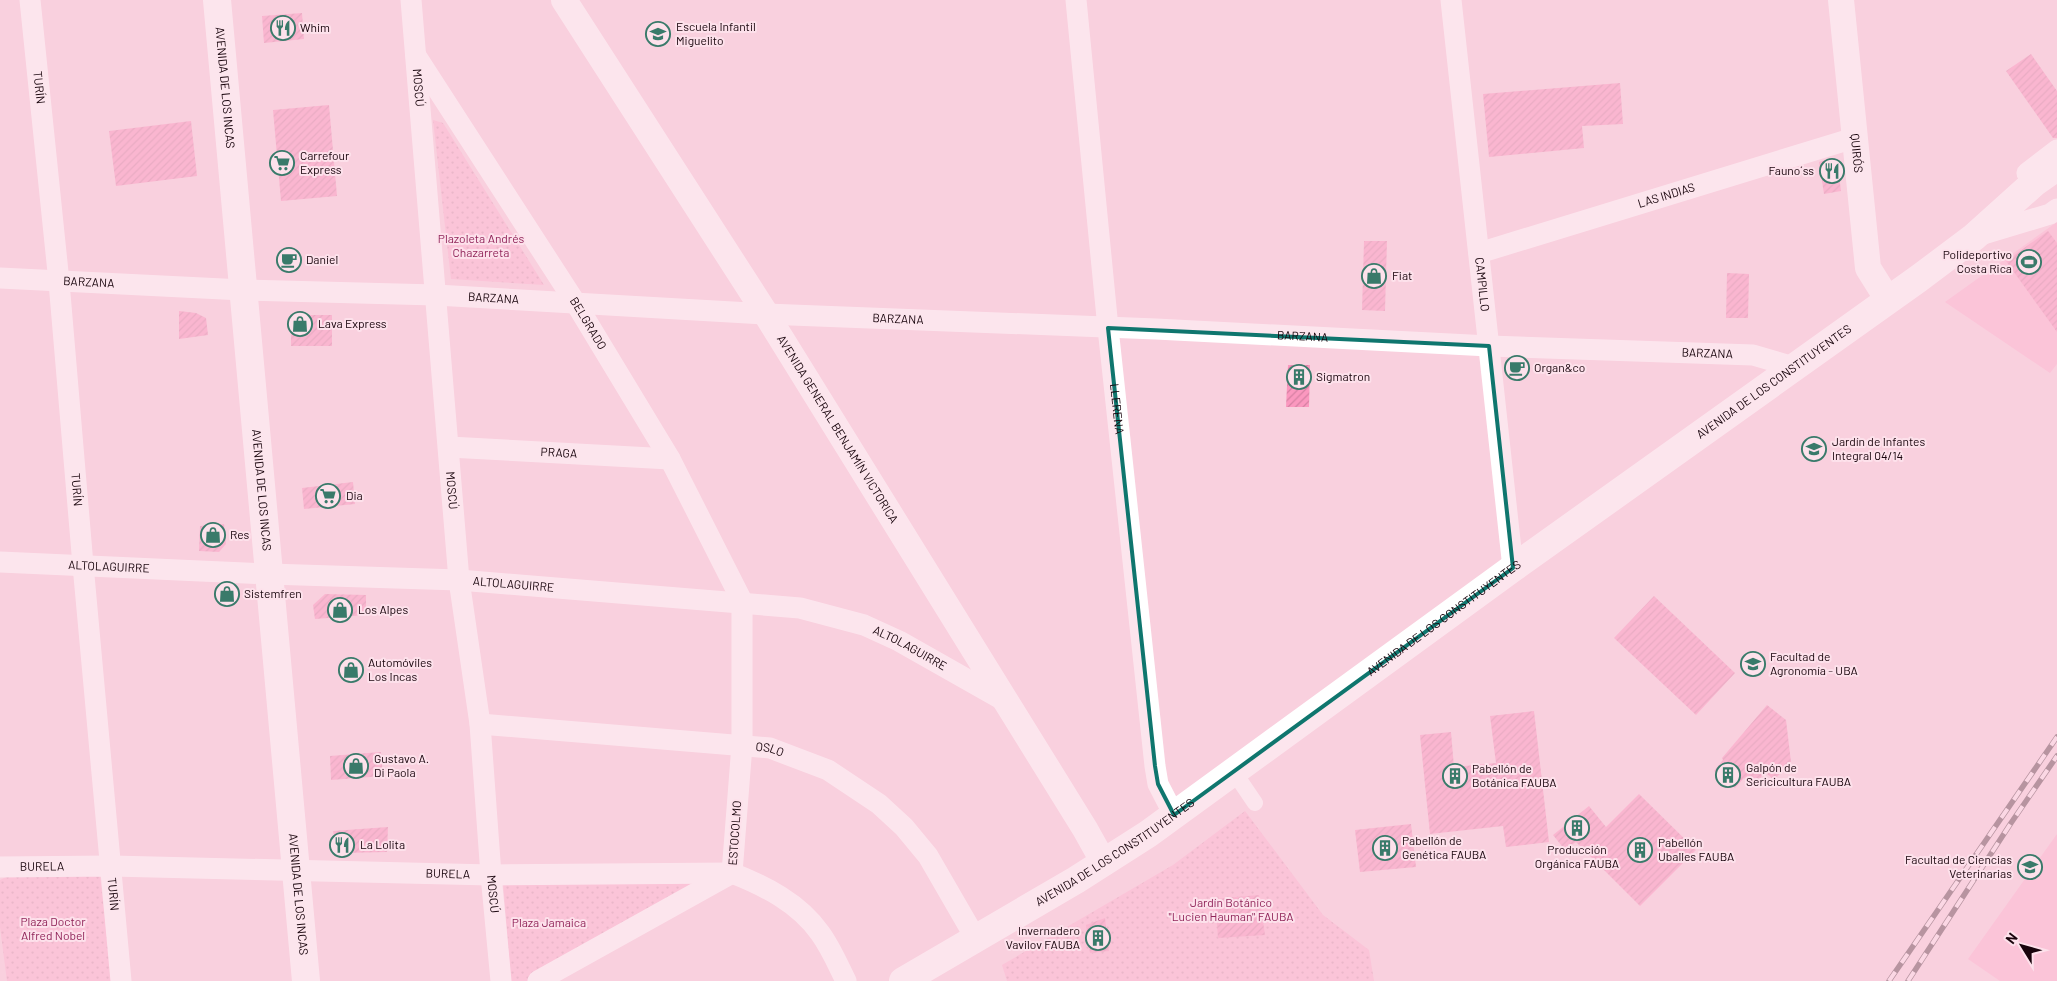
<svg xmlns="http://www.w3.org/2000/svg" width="2057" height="981" font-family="Barlow,sans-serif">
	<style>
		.green { fill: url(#green-dots) }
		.pitch { fill: #fdb5d0 }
		.building { fill: url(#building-hatch) }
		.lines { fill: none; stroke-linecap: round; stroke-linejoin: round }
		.pedestrian { stroke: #fff; stroke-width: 16 }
		.minor { stroke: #fff; stroke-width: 21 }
		.tertiary { stroke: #fff; stroke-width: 26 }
		.secondary { stroke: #fff; stroke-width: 28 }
		.rail-casing { stroke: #674c56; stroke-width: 5.5 }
		.rail { stroke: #fde1eb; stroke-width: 4; stroke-dasharray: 11; stroke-linecap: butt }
		.marked { fill: none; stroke: #0f766e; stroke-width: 4; stroke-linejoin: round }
		.labels { text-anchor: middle; stroke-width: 4; stroke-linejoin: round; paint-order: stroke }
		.poi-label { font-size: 12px; fill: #18040c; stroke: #fde1eb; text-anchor: start }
		.street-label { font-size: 12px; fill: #18040c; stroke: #fde1eb }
		.park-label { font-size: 12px; fill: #902459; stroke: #fde1eb }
	</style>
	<defs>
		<pattern id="green-dots" width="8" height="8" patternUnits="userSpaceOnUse" patternTransform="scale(1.25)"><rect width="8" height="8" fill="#fdb5d0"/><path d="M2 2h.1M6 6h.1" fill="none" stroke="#d89ab1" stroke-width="1.8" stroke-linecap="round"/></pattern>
		<pattern id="building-hatch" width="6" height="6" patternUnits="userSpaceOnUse" patternTransform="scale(1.25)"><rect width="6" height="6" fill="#fb98bf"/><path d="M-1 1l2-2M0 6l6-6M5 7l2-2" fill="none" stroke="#d681a3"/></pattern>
	</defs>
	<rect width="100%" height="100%" fill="#f9d0de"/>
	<path class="green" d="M433 120 443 123 544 285 451 279Z
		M1245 811 1323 915 1369 950 1374 981H1007L1002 965 1173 865Z
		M100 875 112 981H7L0 927V880L6 877Z
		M710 880 531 981H511L503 882Z"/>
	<path class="pitch" d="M2057 222V364L2050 373 1945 302Z
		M2057 834V981H2000L1968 959Z"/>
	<path class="building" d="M302 13 304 39 264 43 262 16Z
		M2031 54 2057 91V138H2053L2006 71Z
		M1620 83 1623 124 1582 126 1584 148 1489 157 1483 94Z
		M329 105 337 196 281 201 273 110Z
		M191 121 197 176 116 186 109 131Z
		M1825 160 1838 167 1841 191 1824 194 1819 162Z
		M2048 231 2057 243V332L2006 261Z
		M1364 241H1387L1385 311 1362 310Z
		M1727 273 1749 274 1748 318H1726Z
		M179 311 196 313 206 318 208 335 179 339Z
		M295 315H332V346H291V320Z
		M1288 365H1310L1309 407H1286Z
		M353 482 355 504 304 509 302 488Z
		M224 524 226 544 219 552 199 551 200 526Z
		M325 594 366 595V615L315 619 313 605Z
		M1654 596 1735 673 1696 715 1614 638Z
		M1767 705 1786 720 1791 762 1774 780 1765 772 1754 786 1744 778 1735 788 1714 771 1723 760 1722 758Z
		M1534 711 1549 842 1506 847 1503 826 1430 834 1420 735 1451 732 1454 767 1496 763 1490 716Z
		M381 752 383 776 331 780 330 756Z
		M1639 794 1696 850 1640 906 1576 842 1565 850 1553 835 1589 806 1606 827Z
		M1411 824 1416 867 1360 872 1355 830Z
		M388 827 387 852 343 853 336 847 333 831Z
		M1259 895 1265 935 1218 938 1215 899Z
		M1105 918 1109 951 1090 953 1086 925Z"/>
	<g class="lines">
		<path class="pedestrian" d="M1234 772 1255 803"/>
		<g class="minor">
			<path id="s1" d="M30 0 59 282 83 565 121 981"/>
			<path id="s2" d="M411 0 459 580 480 724 491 875 501 981"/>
			<path id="s3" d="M1076 0 1108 328 1155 766 1158 784 1174 815"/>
			<path id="s4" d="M1451 0 1513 568"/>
			<path id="s5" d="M416 56 575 302 670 459 742 601V745L732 873 538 981"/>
			<path d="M2027 173 2057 150"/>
			<path d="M1977 236 2050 214 2057 209"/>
			<path id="s6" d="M1479 253 1854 138"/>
			<path id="s7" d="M0 278 243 290 436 295 766 314 1156 329 1489 346 1753 355 1794 367"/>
			<path id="s8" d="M449 447 670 459"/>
			<path id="s9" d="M0 562 269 574 459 580 800 608 864 625 899 641 1005 701"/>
			<path id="s10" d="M480 724 770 748 828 770 879 804 904 827 928 856 976 939"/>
			<path id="s11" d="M0 867 112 866 491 875 732 873C765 886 799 903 820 933 831 948 838 965 846 981"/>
		</g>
		<g class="tertiary">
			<path id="s12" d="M564 0 766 314 1085 829 1104 863"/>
			<path id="s13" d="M1841 0 1868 268 1888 300"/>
		</g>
		<g class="secondary">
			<path id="s14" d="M217 0 306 981"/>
			<path id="s15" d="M903 981 1076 880 1148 834 1513 568 1918 279 1974 237 2034 183 2057 167"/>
		</g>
		<defs>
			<path id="rail" d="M1889 981 2057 737
				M1908 981 2011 823 2057 756"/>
		</defs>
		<use href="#rail" class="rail-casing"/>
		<use href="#rail" class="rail"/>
	</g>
	<path d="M0 0H2057V981H0ZM1108 328 1489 346 1513 568 1174 815 1158 784 1155 766Z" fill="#f9d0de" fill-opacity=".55" fill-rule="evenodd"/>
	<path class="marked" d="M1108 328 1489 346 1513 568 1174 815 1158 784 1155 766Z"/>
	<defs>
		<symbol id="restaurant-ring" viewBox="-11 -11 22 22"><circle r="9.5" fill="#fde1eb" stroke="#397a6a" stroke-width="1.5"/><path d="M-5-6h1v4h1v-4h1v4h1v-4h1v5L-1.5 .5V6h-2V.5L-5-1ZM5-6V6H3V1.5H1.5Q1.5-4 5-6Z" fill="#397a6a"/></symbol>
		<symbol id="school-ring" viewBox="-11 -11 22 22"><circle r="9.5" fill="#fde1eb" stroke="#397a6a" stroke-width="1.5"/><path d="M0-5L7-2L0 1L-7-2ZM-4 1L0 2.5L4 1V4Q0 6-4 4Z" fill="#397a6a"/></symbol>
		<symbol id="supermarket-ring" viewBox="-11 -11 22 22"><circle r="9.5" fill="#fde1eb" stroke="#397a6a" stroke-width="1.5"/><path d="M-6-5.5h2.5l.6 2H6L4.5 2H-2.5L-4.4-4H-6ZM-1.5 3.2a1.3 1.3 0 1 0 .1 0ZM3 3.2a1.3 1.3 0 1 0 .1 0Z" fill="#397a6a"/></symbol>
		<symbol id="cafe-ring" viewBox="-11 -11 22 22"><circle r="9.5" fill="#fde1eb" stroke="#397a6a" stroke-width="1.5"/><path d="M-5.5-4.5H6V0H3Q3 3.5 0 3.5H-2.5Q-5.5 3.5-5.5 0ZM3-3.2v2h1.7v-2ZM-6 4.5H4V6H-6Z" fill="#397a6a"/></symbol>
		<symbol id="stadium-ring" viewBox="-11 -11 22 22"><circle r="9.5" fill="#fde1eb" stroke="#397a6a" stroke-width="1.5"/><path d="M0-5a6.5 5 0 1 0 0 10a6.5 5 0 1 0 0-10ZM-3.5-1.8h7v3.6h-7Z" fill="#397a6a"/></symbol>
		<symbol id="shop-ring" viewBox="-11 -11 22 22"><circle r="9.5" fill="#fde1eb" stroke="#397a6a" stroke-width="1.5"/><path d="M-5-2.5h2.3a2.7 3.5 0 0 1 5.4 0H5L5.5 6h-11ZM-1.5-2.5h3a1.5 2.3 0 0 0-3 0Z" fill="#397a6a"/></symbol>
		<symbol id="building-ring" viewBox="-11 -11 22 22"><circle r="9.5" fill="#fde1eb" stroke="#397a6a" stroke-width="1.5"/><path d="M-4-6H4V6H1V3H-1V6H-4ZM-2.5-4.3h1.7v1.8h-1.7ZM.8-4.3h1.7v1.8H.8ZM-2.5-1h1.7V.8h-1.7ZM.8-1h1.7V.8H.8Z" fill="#397a6a"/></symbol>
		<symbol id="university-ring" viewBox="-11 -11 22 22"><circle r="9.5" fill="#fde1eb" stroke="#397a6a" stroke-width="1.5"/><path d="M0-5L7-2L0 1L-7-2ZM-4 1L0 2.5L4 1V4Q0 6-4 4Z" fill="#397a6a"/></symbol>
	</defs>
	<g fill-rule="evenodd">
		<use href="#restaurant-ring" x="269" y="14" width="28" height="28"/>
		<use href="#school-ring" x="644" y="20" width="28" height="28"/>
		<use href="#supermarket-ring" x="268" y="149" width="28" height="28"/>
		<use href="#restaurant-ring" x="1818" y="157" width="28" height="28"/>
		<use href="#cafe-ring" x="275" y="246" width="28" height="28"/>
		<use href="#stadium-ring" x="2015" y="248" width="28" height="28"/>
		<use href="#shop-ring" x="1360" y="262" width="28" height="28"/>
		<use href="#shop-ring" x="286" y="310" width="28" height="28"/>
		<use href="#cafe-ring" x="1503" y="354" width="28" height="28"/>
		<use href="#building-ring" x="1285" y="363" width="28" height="28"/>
		<use href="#school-ring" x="1800" y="435" width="28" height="28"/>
		<use href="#supermarket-ring" x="314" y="482" width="28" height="28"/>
		<use href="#shop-ring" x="199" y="521" width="28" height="28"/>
		<use href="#shop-ring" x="213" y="580" width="28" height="28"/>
		<use href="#shop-ring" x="326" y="596" width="28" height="28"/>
		<use href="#university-ring" x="1739" y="650" width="28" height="28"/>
		<use href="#shop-ring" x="337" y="656" width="28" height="28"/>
		<use href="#shop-ring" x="342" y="752" width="28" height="28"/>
		<use href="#building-ring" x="1714" y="761" width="28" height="28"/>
		<use href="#building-ring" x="1441" y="762" width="28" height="28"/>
		<use href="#building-ring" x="1563" y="814" width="28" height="28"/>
		<use href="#restaurant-ring" x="328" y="831" width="28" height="28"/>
		<use href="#building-ring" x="1371" y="834" width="28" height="28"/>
		<use href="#building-ring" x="1626" y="836" width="28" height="28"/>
		<use href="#university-ring" x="2016" y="853" width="28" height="28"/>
		<use href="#building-ring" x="1084" y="924" width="28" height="28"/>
	</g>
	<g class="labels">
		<g class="poi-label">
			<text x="676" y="31">Escuela Infantil<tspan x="676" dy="14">Miguelito</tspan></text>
			<text x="300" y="32">Whim</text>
			<text x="300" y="160">Carrefour<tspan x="300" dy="14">Express</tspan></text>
			<text x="1814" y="175" text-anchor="end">Fauno´ss</text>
			<text x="2012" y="259" text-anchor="end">Polideportivo<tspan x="2012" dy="14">Costa Rica</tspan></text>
			<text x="306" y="264">Daniel</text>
			<text x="1392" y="280">Fiat</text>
			<text x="318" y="328">Lava Express</text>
			<text x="1534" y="372">Organ&amp;co</text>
			<text x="1316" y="381">Sigmatron</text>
			<text x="1832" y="446">Jardín de Infantes<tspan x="1832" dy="14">Integral 04/14</tspan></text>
			<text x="346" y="500">Dia</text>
			<text x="230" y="539">Res</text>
			<text x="244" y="598">Sistemfren</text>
			<text x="358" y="614">Los Alpes</text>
			<text x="1770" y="661">Facultad de<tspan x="1770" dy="14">Agronomía - UBA</tspan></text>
			<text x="368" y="667">Automóviles<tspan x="368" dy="14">Los Incas</tspan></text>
			<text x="374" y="763">Gustavo A.<tspan x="374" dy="14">Di Paola</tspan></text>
			<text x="1746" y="772">Galpón de<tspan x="1746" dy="14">Sericicultura FAUBA</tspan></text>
			<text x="1472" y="773">Pabellón de<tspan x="1472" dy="14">Botánica FAUBA</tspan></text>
			<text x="1402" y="845">Pabellón de<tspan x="1402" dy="14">Genética FAUBA</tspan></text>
			<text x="1658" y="847">Pabellón<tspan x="1658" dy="14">Uballes FAUBA</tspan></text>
			<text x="360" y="849">La Lolita</text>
			<text x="1577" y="854" text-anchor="middle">Producción<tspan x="1577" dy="14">Orgánica FAUBA</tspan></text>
			<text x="2012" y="864" text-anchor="end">Facultad de Ciencias<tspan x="2012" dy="14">Veterinarias</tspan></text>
			<text x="1080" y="935" text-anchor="end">Invernadero<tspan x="1080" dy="14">Vavilov FAUBA</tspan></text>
		</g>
		<g class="street-label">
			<text dy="4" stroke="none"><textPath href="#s1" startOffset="88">TURÍN</textPath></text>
			<text dy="4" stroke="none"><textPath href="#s14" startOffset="88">AVENIDA DE LOS INCAS</textPath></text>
			<text dy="4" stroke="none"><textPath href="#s2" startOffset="88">MOSCÚ</textPath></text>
			<text dy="4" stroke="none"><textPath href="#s13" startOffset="154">QUIRÓS</textPath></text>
			<text dy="4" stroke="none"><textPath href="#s6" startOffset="196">LAS INDIAS</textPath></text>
			<text dy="4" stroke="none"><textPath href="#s7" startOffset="89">BARZANA</textPath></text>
			<text dy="4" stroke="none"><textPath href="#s4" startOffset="286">CAMPILLO</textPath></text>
			<text dy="4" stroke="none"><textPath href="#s7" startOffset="494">BARZANA</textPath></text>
			<text dy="4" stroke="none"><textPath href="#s7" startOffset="899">BARZANA</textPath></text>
			<text dy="4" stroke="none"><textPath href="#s5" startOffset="318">BELGRADO</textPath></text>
			<text dy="4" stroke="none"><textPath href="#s7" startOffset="1304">BARZANA</textPath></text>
			<text dy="4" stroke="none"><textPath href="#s7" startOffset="1709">BARZANA</textPath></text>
			<text dy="4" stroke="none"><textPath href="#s15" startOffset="1058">AVENIDA DE LOS CONSTITUYENTES</textPath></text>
			<text dy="4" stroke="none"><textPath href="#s3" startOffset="411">LLERENA</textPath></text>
			<text dy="4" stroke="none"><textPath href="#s12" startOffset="509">AVENIDA GENERAL BENJAMÍN VICTORICA</textPath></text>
			<text dy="4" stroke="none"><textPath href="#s8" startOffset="110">PRAGA</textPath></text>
			<text dy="4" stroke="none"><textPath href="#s1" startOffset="492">TURÍN</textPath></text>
			<text dy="4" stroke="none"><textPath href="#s14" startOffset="492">AVENIDA DE LOS INCAS</textPath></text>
			<text dy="4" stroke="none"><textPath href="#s2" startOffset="492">MOSCÚ</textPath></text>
			<text dy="4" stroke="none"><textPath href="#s9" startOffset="109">ALTOLAGUIRRE</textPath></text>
			<text dy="4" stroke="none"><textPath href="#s9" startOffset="514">ALTOLAGUIRRE</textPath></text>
			<text dy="4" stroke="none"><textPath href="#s15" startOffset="652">AVENIDA DE LOS CONSTITUYENTES</textPath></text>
			<text dy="4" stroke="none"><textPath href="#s9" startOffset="919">ALTOLAGUIRRE</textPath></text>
			<text dy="4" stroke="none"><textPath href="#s10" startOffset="291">OSLO</textPath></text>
			<text transform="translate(735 833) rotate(-86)" y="4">ESTOCOLMO</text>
			<text dy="4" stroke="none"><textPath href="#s15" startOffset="248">AVENIDA DE LOS CONSTITUYENTES</textPath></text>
			<text dy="4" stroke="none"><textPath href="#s11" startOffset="42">BURELA</textPath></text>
			<text dy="4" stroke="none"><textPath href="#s11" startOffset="448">BURELA</textPath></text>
			<text dy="4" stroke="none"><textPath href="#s1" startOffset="898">TURÍN</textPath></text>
			<text dy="4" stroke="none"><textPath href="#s14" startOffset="898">AVENIDA DE LOS INCAS</textPath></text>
			<text dy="4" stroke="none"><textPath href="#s2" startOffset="898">MOSCÚ</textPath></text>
		</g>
		<g class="park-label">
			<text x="481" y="243">Plazoleta Andrés<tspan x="481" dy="14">Chazarreta</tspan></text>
			<text x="1231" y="907">Jardín Botánico<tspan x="1231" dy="14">"Lucien Hauman" FAUBA</tspan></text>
			<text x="53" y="926">Plaza Doctor<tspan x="53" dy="14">Alfred Nobel</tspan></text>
			<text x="549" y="927">Plaza Jamaica</text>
		</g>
	</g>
	<g transform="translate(2022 946) rotate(307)" stroke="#fde1eb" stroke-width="4" paint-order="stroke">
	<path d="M0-4L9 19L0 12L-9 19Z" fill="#18040c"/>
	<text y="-8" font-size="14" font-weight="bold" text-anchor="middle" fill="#18040c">N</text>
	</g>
</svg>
